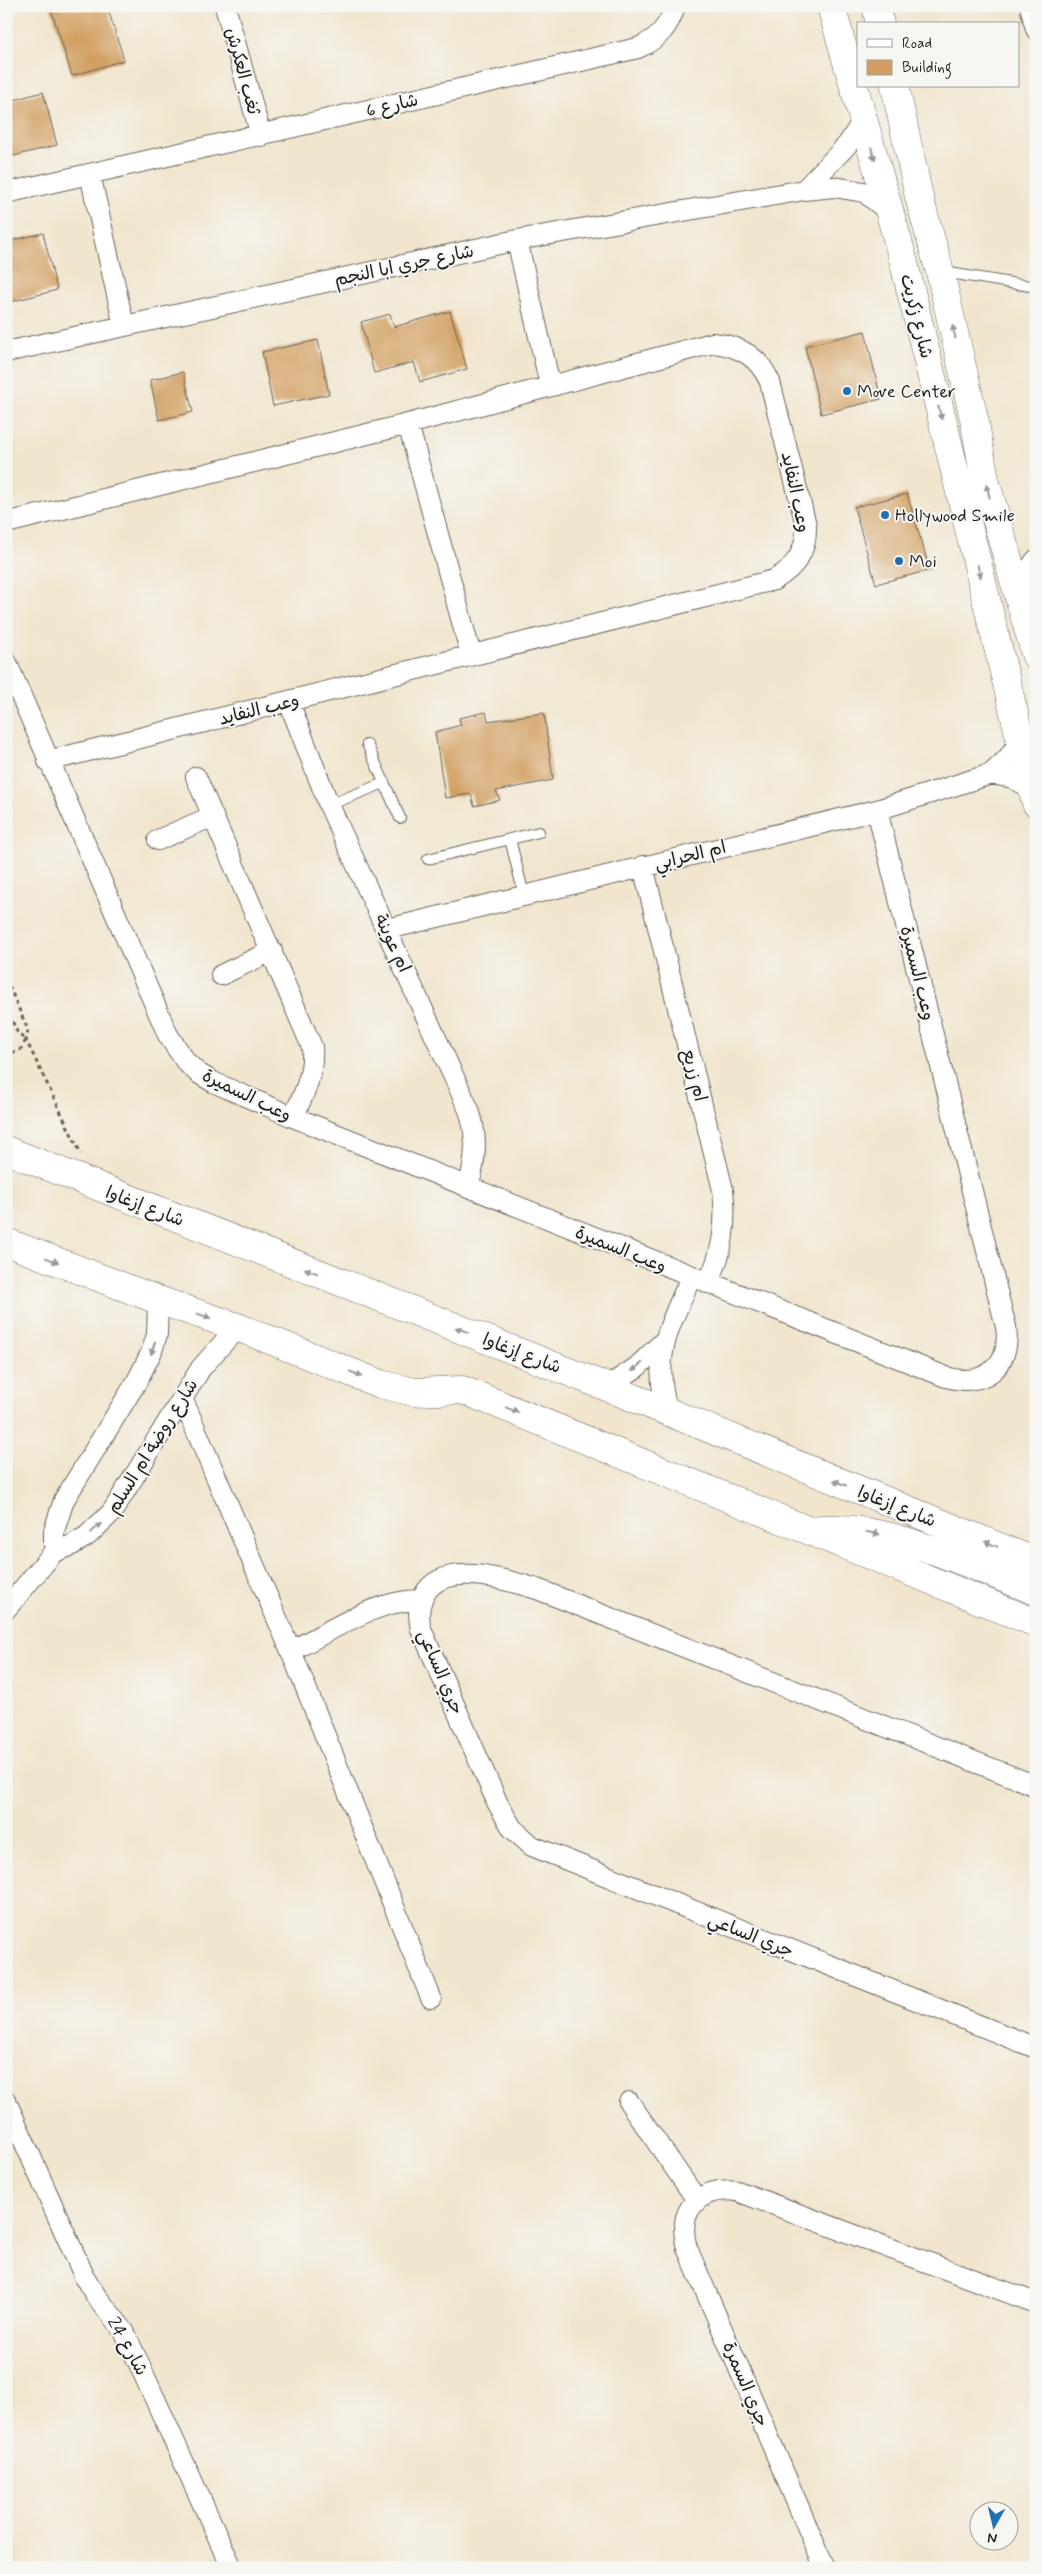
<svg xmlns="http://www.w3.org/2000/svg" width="1042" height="2574" font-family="Mynerve,'Playpen Sans Arabic',sans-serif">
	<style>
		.building { fill: #d29f60 }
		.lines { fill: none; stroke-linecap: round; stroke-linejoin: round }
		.lane-casing { stroke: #67625a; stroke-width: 12 }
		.street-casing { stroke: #67625a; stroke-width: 22 }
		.secondary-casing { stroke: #67625a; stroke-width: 29 }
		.primary-casing { stroke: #67625a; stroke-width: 29 }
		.path { stroke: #67625a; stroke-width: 3; stroke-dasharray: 4 4; stroke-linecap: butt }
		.lane { stroke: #fff; stroke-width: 10 }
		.street { stroke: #fff; stroke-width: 20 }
		.secondary { stroke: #fff; stroke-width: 28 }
		.primary { stroke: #fff; stroke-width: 28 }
		.oneway { fill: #999 }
		.poi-dot { fill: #1f6fb2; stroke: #f6f6f2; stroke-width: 2 }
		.labels { text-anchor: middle; stroke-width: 4; stroke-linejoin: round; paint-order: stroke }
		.street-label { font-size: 18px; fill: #1c1c1c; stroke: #f6f6f2 }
		.poi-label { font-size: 18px; fill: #1c1c1c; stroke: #f6f6f2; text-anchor: start }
	</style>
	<rect width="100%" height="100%" fill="#f6f6f2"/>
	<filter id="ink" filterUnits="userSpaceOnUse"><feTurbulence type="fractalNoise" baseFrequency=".02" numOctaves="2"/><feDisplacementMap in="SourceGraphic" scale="10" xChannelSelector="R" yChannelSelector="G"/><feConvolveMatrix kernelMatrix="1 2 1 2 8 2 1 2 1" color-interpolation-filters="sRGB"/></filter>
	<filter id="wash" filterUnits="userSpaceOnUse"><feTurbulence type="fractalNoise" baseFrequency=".0096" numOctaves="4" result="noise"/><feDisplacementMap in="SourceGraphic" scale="20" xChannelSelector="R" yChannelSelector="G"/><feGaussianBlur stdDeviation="1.12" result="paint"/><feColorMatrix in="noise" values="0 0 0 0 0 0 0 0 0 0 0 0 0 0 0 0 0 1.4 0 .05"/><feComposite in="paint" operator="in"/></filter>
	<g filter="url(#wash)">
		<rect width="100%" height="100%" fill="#f1e5cd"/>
		<g id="blocks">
			<path class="building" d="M50 6H107L124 60 72 76Z
				M43 92 57 145 6 158V102Z
				M43 233 57 290 10 302 6 285V242Z
				M450 311 467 369 420 382 414 362 374 373 361 322 390 314 394 327Z
				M865 331 881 399 821 414 805 346Z
				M318 340 329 394 273 406 262 352Z
				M183 372 193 412 159 420 150 380Z
				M907 494 930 570 876 584 854 507Z
				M486 712 488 721 544 713 553 780 496 791 500 800 474 806 471 794 445 798 435 732 461 725 459 718Z"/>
		</g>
	</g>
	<g filter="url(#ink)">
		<use href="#blocks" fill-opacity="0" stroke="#67625a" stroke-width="1"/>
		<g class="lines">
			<defs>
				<path id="lane" d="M943 272 1036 287
					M367 744 400 818
					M329 805 384 783
					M510 839 524 895
					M428 859 539 832"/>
				<path id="street" d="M225 6 261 136
					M1030 6 1036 29
					M90 174 124 326
					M804 190 848 144 863 120
					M6 193 638 48C658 39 669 27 675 6
					M517 240 550 385
					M6 352 517 240 804 190 834 187 864 192 888 211
					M408 424 471 655
					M6 523 408 424 713 343C741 346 759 357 770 382L806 525C807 551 796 567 774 580L48 761
					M1018 593 1022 579 1036 560
					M6 661 168 1035 186 1062 198 1073 213 1082 293 1117 946 1377C983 1388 1012 1367 1006 1327L877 810
					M289 702 329 805 469 1110C478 1137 476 1160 468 1188
					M991 774 1013 778 1032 789
					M196 777 312 1047C314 1073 304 1095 293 1117
					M158 840 213 816
					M643 866 723 1190C727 1224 723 1252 708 1283
					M388 929 877 810 991 774 1007 759 1020 742
					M221 975 272 951
					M607 1387 637 1367 663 1342
					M183 1400 291 1651 431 1998
					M668 1413C651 1356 669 1328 691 1277
					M54 1552V1531L64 1500 137 1381 152 1351 157 1334 158 1300
					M6 1609 54 1552 72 1545 87 1536 112 1512 201 1368 226 1340 240 1328
					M291 1651C331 1631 374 1600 421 1600
					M1036 1786 537 1589C507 1580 443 1559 424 1595 418 1606 418 1617 421 1629L498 1804 512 1828 532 1846 1036 2048
					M6 2101 85 2278 96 2296 124 2331 232 2568
					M629 2102 697 2200
					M825 2568 687 2248C676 2211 699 2186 737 2191L1036 2303"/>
				<path id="secondary" d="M831 6 903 259 1036 803
					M876 6 880 24
					M895 86 919 197 940 272 974 418 985 480 1036 656"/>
				<path id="primary" d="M6 1150 607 1387 1036 1562
					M6 1242 158 1300 240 1328 380 1384 414 1392 462 1390 478 1396 1036 1623
					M821 1529C891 1525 971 1566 1036 1591"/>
			</defs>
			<use href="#lane" class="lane-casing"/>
			<use href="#street" class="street-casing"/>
			<use href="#secondary" class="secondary-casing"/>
			<use href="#primary" class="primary-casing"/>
			<path class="path" d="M6 979 28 1030 26 1040 81 1154
				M6 1007 18 1034 26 1040 21 1049 6 1055"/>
			<use href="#lane" class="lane"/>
			<use href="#street" class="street"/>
			<use href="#secondary" class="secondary"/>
			<use href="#primary" class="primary"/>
		</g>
		<defs><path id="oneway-solid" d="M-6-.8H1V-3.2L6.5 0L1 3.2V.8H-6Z" transform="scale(1.25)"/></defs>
		<g class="oneway">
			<use href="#oneway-solid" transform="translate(873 154) rotate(75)"/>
			<use href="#oneway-solid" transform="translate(954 332) rotate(-103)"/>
			<use href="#oneway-solid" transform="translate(940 413) rotate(76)"/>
			<use href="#oneway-solid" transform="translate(988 491) rotate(-104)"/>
			<use href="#oneway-solid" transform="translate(979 571) rotate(76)"/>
			<use href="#oneway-solid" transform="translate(52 1260) rotate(21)"/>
			<use href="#oneway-solid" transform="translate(311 1271) rotate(-159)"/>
			<use href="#oneway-solid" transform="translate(204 1316) rotate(19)"/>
			<use href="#oneway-solid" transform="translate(462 1330) rotate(-159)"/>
			<use href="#oneway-solid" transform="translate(153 1348) rotate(108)"/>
			<use href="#oneway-solid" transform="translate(637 1367) rotate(141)"/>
			<use href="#oneway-solid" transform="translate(356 1374) rotate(22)"/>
			<use href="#oneway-solid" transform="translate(512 1410) rotate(22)"/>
			<use href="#oneway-solid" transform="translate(840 1483) rotate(-158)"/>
			<use href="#oneway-solid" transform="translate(96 1528) rotate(-41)"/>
			<use href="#oneway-solid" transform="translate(873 1533) rotate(10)"/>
			<use href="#oneway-solid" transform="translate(991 1544) rotate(-158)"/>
		</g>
	</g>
	<g class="poi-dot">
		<circle cx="847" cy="391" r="5"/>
		<circle cx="885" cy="515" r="5"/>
		<circle cx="899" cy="561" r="5"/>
	</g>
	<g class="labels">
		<g class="street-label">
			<text transform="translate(243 71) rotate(75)" y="6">ثغب العكرش</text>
			<text transform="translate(392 105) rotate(-13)" y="6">شارع 6</text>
			<text transform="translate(404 265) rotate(-12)" y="6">شارع جري ابا النجم</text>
			<text transform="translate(917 316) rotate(76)" y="6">شارع زكريت</text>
			<text transform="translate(796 492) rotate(78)" y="6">وعب النفايد</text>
			<text transform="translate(259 709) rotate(-14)" y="6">وعب النفايد</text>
			<text transform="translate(690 855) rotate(-14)" y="6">ام الحرابي</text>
			<text transform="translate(393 943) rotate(65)" y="6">ام عوينة</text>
			<text transform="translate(918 973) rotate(76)" y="6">وعب السميرة</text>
			<text transform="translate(695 1075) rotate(76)" y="6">ام زريع</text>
			<text transform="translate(247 1095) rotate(26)" y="6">وعب السميرة</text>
			<text transform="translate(145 1206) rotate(21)" y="6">شارع إزغاوا</text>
			<text transform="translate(621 1249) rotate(22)" y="6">وعب السميرة</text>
			<text transform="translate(522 1353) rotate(21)" y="6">شارع إزغاوا</text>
			<text transform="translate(152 1446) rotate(-58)" y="6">شارع روضة ام السلم</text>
			<text transform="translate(897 1506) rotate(22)" y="6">شارع إزغاوا</text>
			<text transform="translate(441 1672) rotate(67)" y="6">جري الساعي</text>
			<text transform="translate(751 1935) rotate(22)" y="6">جري الساعي</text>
			<text transform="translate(128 2346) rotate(61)" y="6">شارع 24</text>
			<text transform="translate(746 2384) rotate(67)" y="6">جري السمرة</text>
		</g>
		<g class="poi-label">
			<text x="857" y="397">Move Center</text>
			<text x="895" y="521">Hollywood Smile</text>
			<text x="909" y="567">Moi</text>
		</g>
	</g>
	<rect width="1042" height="2574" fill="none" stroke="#f6f6f2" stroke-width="25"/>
	<rect x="857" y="22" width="162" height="65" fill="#f6f6f2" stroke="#9f9f9c"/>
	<rect x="867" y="39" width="25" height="8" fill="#ffffff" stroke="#9f9f9c"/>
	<text x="902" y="48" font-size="15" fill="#1c1c1c">Road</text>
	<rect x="867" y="60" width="25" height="15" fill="#d29f60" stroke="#9f9f9c"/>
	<text x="902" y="72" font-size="15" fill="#1c1c1c">Building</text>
	<g transform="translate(994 2526) rotate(188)"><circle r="24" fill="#f6f6f2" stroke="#9f9f9c"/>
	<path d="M0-4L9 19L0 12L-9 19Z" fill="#1f6fb2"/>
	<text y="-8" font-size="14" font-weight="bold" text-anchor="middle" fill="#1c1c1c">N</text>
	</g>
</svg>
